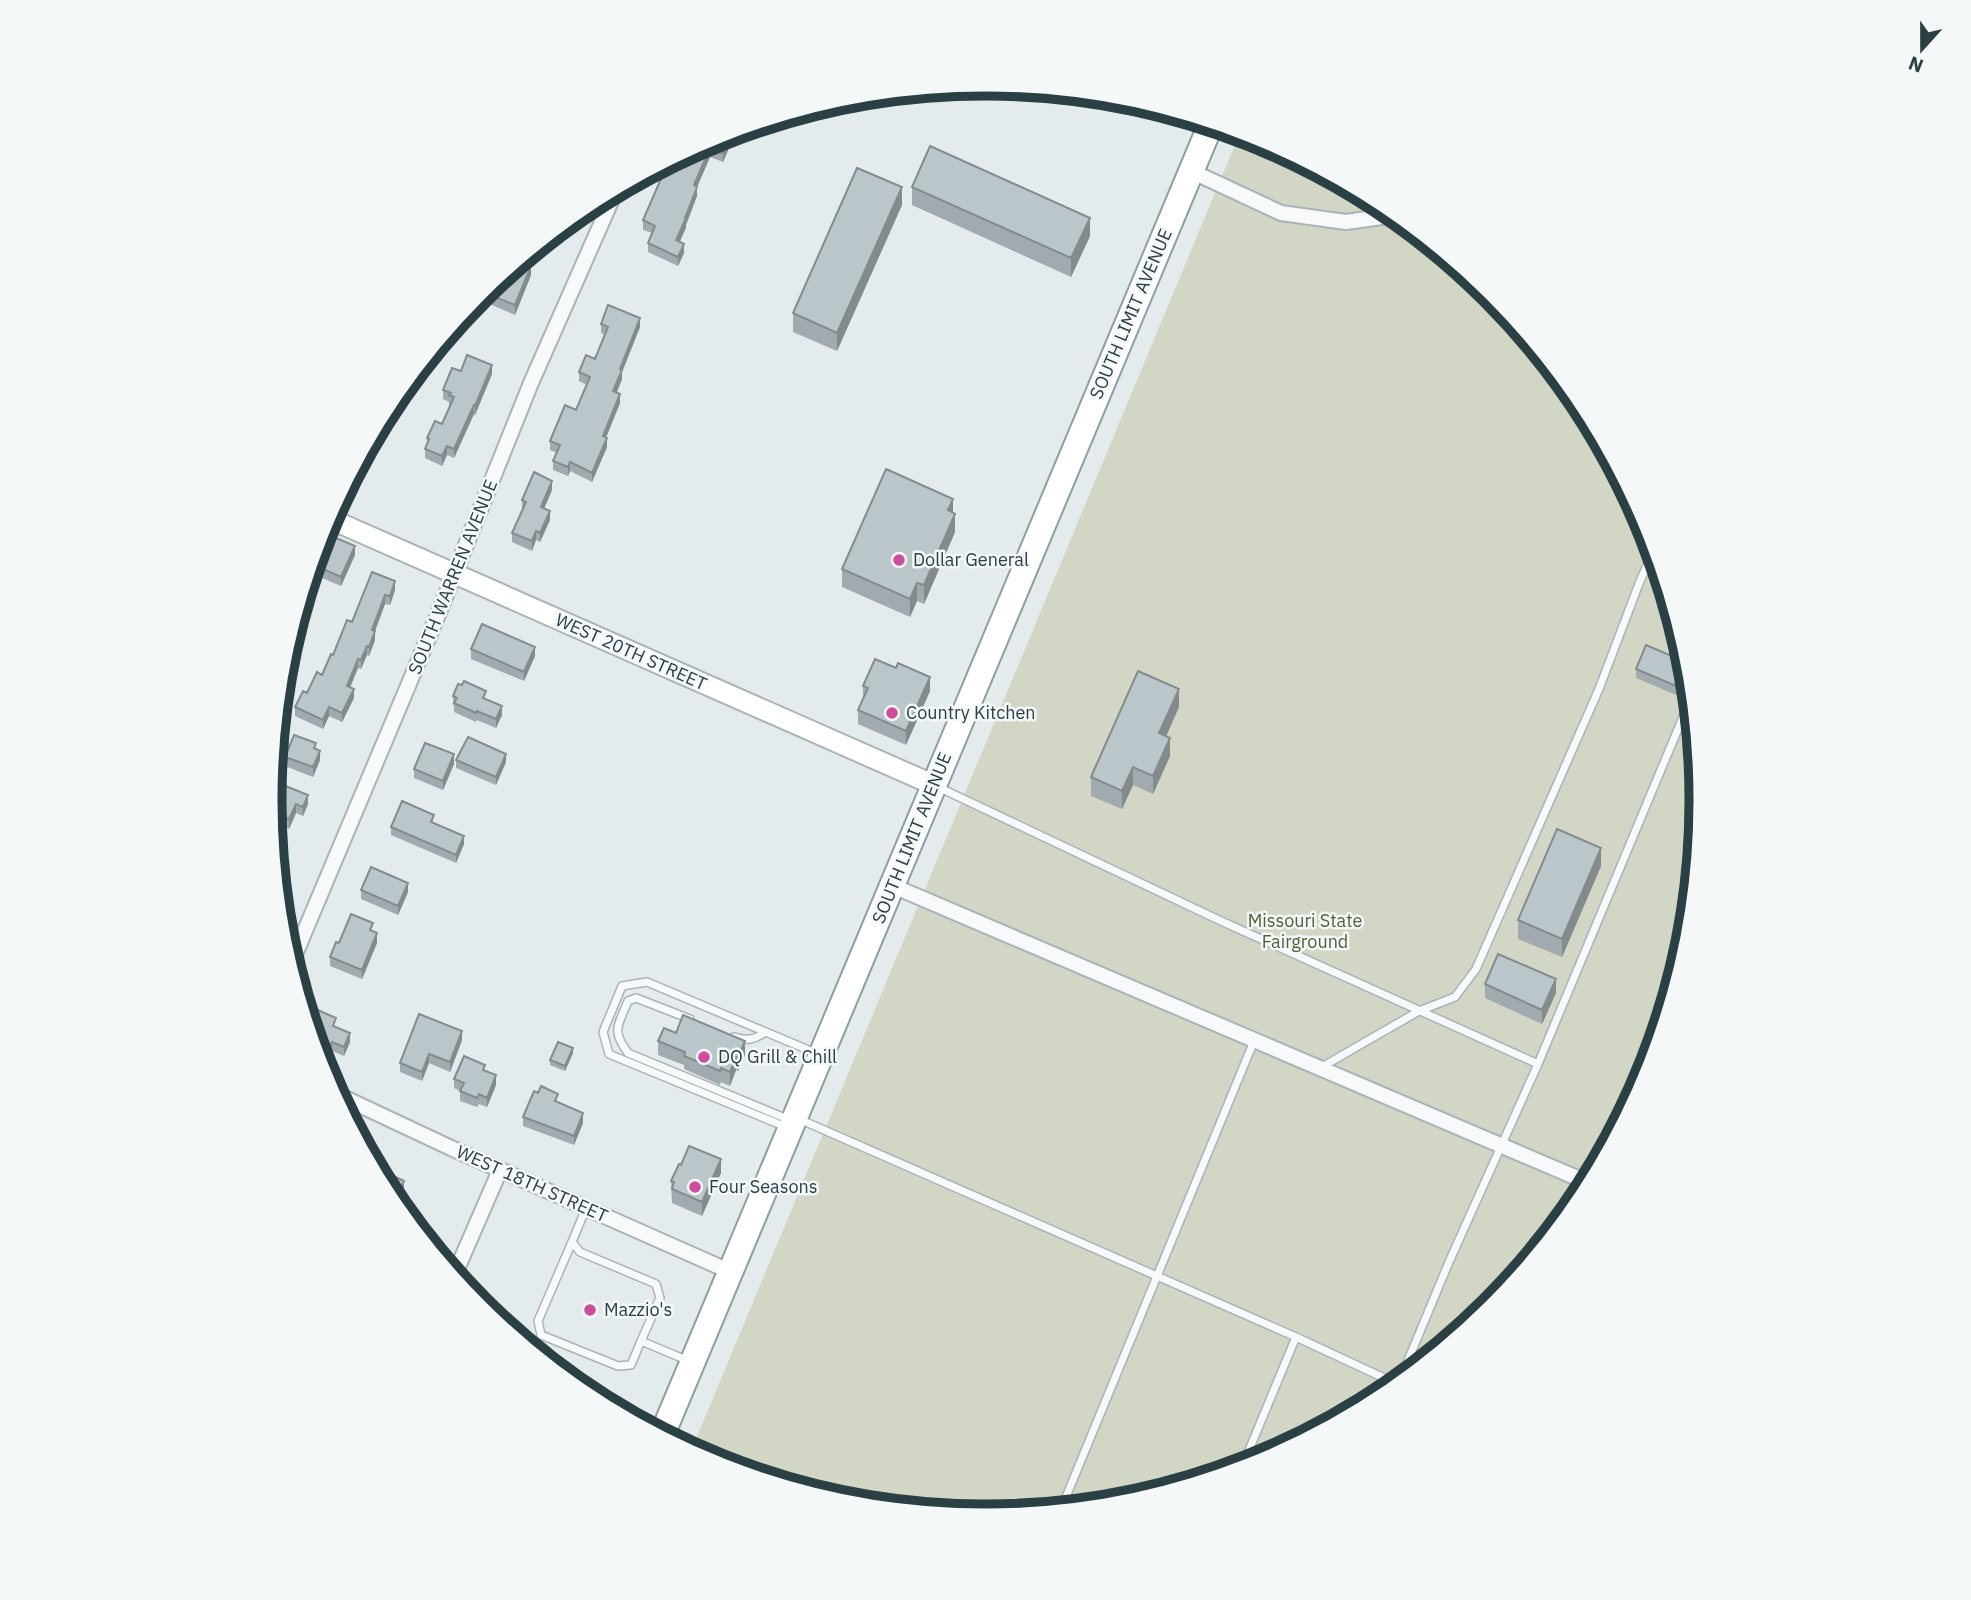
<svg xmlns="http://www.w3.org/2000/svg" width="1971" height="1600" font-family="'IBM Plex Sans',sans-serif">
	<style>
		.green { fill: #d1d6c5 }
		.lines { fill: none; stroke-linecap: round; stroke-linejoin: round }
		.lane-casing { stroke: #a9b4b7; stroke-width: 10 }
		.street-casing { stroke: #a9b4b7; stroke-width: 18 }
		.secondary-casing { stroke: #a9b4b7; stroke-width: 23 }
		.highway-casing { stroke: #8b9fa3; stroke-width: 28 }
		.lane { stroke: #f7f9fa; stroke-width: 7 }
		.street { stroke: #f7f9fa; stroke-width: 14 }
		.secondary { stroke: #fff; stroke-width: 19 }
		.highway { stroke: #fff; stroke-width: 24 }
		.wall { fill: #a1aaae }
		.shaded-wall { fill: #838b8d }
		.building { fill: #bbc6ca; stroke: #838b8d; stroke-width: 2 }
		.poi-dot { fill: #cf4b9b; stroke: #f4f8f9; stroke-width: 2.5 }
		.labels { text-anchor: middle; stroke-width: 5; stroke-linejoin: round; paint-order: stroke }
		.street-label { font-size: 18px; fill: #2b4045; stroke: #f4f8f9 }
		.poi-label { font-size: 18px; fill: #2b4045; stroke: #f4f8f9; text-anchor: start }
		.park-label { font-size: 18px; fill: #526039; stroke: #f4f8f9 }
		.rim { fill: none; stroke: #2b4045; stroke-width: 9 }
	</style>
	<rect width="100%" height="100%" fill="#e4ebec"/>
	<path class="green" d="M1240 133 1260 139 1384 205 1492 294 1581 403 1647 526 1688 661 1701 800 1688 940 1647 1074 1581 1198 1491 1307 1383 1396 1259 1462 1125 1502 985 1516 845 1502 711 1461 691 1451Z"/>
	<g class="lines">
		<defs>
			<path id="lane" d="M938 787 1221 921 1538 1064
				M1676 953 1683 956
				M690 1019 636 998 628 1001C618 1026 611 1030 628 1053L790 1120
				M734 1037C746 1041 755 1040 765 1032
				M1320 1068 1419 1011 1455 997 1476 969 1599 689 1640 581 1654 550
				M799 1119 1296 1337 1397 1384
				M786 1127 609 1054 603 1032 622 986 647 982 818 1054
				M586 1208 572 1242 580 1252 656 1284 660 1298 641 1341 689 1361
				M572 1242 538 1321 541 1335 618 1366 631 1365 641 1341
				M1399 1382 1449 1262 1538 1064 1691 698
				M1242 1467 1296 1337
				M1061 1509 1254 1041"/>
			<path id="street" d="M1191 171 1281 213 1346 222 1396 215
				M893 886 1589 1183
				M291 964 437 617 531 383 616 190
				M334 1093 451 1148 731 1272
				M454 1276 500 1170"/>
			<path id="secondary" d="M328 518 934 785"/>
			<path id="highway" d="M662 1435 1211 124"/>
		</defs>
		<use href="#lane" class="lane-casing"/>
		<use href="#street" class="street-casing"/>
		<use href="#secondary" class="secondary-casing"/>
		<use href="#highway" class="highway-casing"/>
		<use href="#lane" class="lane"/>
		<use href="#street" class="street"/>
		<use href="#secondary" class="secondary"/>
		<use href="#highway" class="highway"/>
	</g>
	<path class="wall" d="M726 137 729 148 723 162 710 157 697 187V196L680 242 684 253 678 266 648 252V243L652 233 643 230V220L667 176 685 157Z
		M912 187 1090 236 1071 277 912 205Z
		M902 205 837 351 793 332V313Z
		M531 275 515 315 487 303V294Z
		M601 324 640 327 622 372V379L617 393 620 403 606 437 607 447 592 482 570 471 568 476 553 470V461L557 453 550 450V441L576 410 587 385 579 381V372L595 359 605 335 601 333Z
		M461 371 492 374 475 415 474 414 454 458 447 455 442 466 425 458V449L427 444V438L442 424 451 405H449V402L443 399V390Z
		M391 401 393 411 383 430 377 427Z
		M552 490 544 508 550 520 540 542 536 540 532 551 512 542V533L523 510 522 509V500Z
		M953 513 955 532 924 604 917 601 910 617 842 587V569Z
		M322 532 355 555 341 586 310 573Z
		M372 572 395 590 390 605 385 604 375 631V640L369 656 367 655 361 669 358 668 350 687 354 698 342 722 329 716 323 729 295 716V707L322 675 352 622Z
		M471 649 535 656 524 681 471 659Z
		M1688 663 1681 697 1636 678V669Z
		M863 686 930 691 906 745 858 724V710L863 700Z
		M453 696 486 699 502 715 496 728 477 720 476 722 454 712V706L453 705Z
		M1179 707 1166 736 1170 756 1153 794 1133 785 1122 809 1091 796V777Z
		M316 749 320 760 313 777 285 766V757Z
		M456 760 506 762 496 785 456 768Z
		M454 764 443 790 414 778V769Z
		M283 785 308 804 303 816 296 813 289 829 286 827 281 838 273 835 271 814Z
		M434 823 464 844 456 863 391 835V827Z
		M1601 866 1562 957 1518 939V920Z
		M361 890 408 892 398 915 361 899Z
		M373 932 377 943 362 979 330 966V957L339 943Z
		M1485 984 1556 993 1542 1024 1485 998Z
		M307 1018 336 1027 350 1042 344 1056 332 1051 328 1061 319 1057Z
		M676 1033 745 1055 738 1071 736 1070 730 1086 721 1082 720 1085 684 1069V1065L658 1055V1041Z
		M462 1040 450 1072 429 1063 422 1081 400 1072V1063Z
		M573 1053 565 1071 550 1065V1060Z
		M485 1071 496 1085 487 1107 479 1104 477 1107 460 1101V1091L454 1088V1079Z
		M558 1103 583 1123 574 1145 523 1126V1117Z
		M721 1173 702 1216 672 1203 671 1181Z"/>
	<path class="shaded-wall" d="M729 139V148L723 162V153Z
		M710 148V157L697 187V196L686 224V228L676 249V240L694 185Z
		M902 187V205L837 351V333Z
		M1090 218V236L1071 277V258Z
		M684 244V253L678 266V257Z
		M531 266V275L515 315V305Z
		M640 318V327L622 372V379L613 400V391L620 369Z
		M492 365V374L475 415V406Z
		M620 394V403L603 445V436Z
		M393 402V411L383 430V421Z
		M474 405V414L454 458V449Z
		M371 438 356 473V465Z
		M607 438V447L592 482V473Z
		M447 446V455L442 466V456Z
		M570 462V471L568 476V467Z
		M552 481V490L541 516V507Z
		M953 499V517L948 510Z
		M550 511V520L540 542V533Z
		M955 514V532L924 604V585Z
		M536 531V540L532 551V541Z
		M355 546V555L341 586V577Z
		M395 581V590L390 605V596Z
		M917 583V601L910 617V599Z
		M385 595V604L372 639V630Z
		M375 631V640L369 656V647Z
		M367 646V655L361 669V660Z
		M535 647V656L524 681V672Z
		M358 659V668L347 695V686Z
		M1689 669V677L1681 697V688Z
		M930 677V691L906 745V731Z
		M354 689V698L342 722V713Z
		M1179 689V707L1159 752V733Z
		M502 706V715L496 728V719Z
		M329 707V716L323 729V720Z
		M1170 738V756L1153 794V776Z
		M320 751V760L313 777V767Z
		M454 754V764L443 790V781Z
		M506 754V762L496 785V777Z
		M1133 767V785L1122 809V791Z
		M308 795V804L303 816V807Z
		M296 804V813L289 829V819Z
		M286 818V827L281 838V829Z
		M464 836V844L456 863V855Z
		M1601 848V866L1562 957V939Z
		M281 861V870L277 879V872Z
		M408 883V892L398 915V906Z
		M377 933V943L362 979V970Z
		M1556 979V993L1542 1024V1010Z
		M462 1031V1040L450 1072V1062Z
		M350 1033V1042L344 1056V1047Z
		M745 1041V1055L738 1071V1057Z
		M332 1042V1051L328 1061V1051Z
		M573 1048V1053L565 1071V1066Z
		M429 1054V1063L422 1081V1072Z
		M736 1057V1070L730 1086V1072Z
		M496 1075V1085L487 1107V1098Z
		M583 1113V1123L574 1145V1136Z
		M721 1159V1173L702 1216V1202Z
		M404 1181V1190L397 1206 394 1202Z"/>
	<path class="building" d="M723 135V136L729 139 723 153 710 148 694 185 697 187 685 218H686L676 240 684 244 678 257 648 243 655 226 643 220 663 174 667 176 676 157 681 155 685 157 687 151 712 138Z
		M930 146 1090 218 1071 258 912 187Z
		M857 168 902 187 837 333 793 313Z
		M519 261 531 266 515 305 487 294 492 284Z
		M608 305 640 318 620 369 622 370 613 391 620 394 603 436 607 438 592 473 570 462 568 467 553 461 560 445 550 441 565 405 576 410 590 377 579 372 586 355 595 359 608 327 601 324Z
		M467 355 492 365 475 406 474 405 454 449 447 446 442 456 425 449 429 439 427 438 435 421 442 424 454 397 449 395 451 393 443 390 452 368 461 371Z
		M391 401 393 402 383 421 381 420Z
		M886 469 953 499 948 510 955 514 924 585 917 583 910 599 842 569Z
		M534 472 552 481 541 507 550 511 540 533 536 531 532 541 512 533 526 502 522 500Z
		M322 532 355 546 341 577 312 564Z
		M372 572 395 581 390 596 385 595 372 630 375 631 369 647 367 646 361 660 358 659 347 686 354 689 342 713 329 707 323 720 295 707 303 691 307 693 317 672 322 675 331 654 333 655 347 620 352 622Z
		M482 624 535 647 524 672 471 649Z
		M1646 645 1688 663 1689 669 1681 688 1636 669Z
		M875 659 896 668 898 663 930 677 906 731 858 710 868 688 863 686Z
		M1138 671 1179 689 1159 733 1170 738 1153 776 1133 767 1122 791 1091 777Z
		M464 681 486 691 483 698 502 706 496 719 477 711 476 713 454 703 457 698 453 696 458 684 462 685Z
		M294 735 316 743 314 748 320 751 313 767 285 757Z
		M468 737 506 754 496 777 456 760Z
		M425 743 454 754 443 781 414 769Z
		M283 785 308 795 303 807 296 804 289 819 286 818 281 829 272 825 271 814Z
		M402 801 434 815 431 822 464 836 456 855 391 827Z
		M1557 829 1601 848 1562 939 1518 920Z
		M275 859 281 861 277 872Z
		M371 867 408 883 398 906 361 890Z
		M351 914 373 923 370 930 377 933 362 970 330 957 336 942 339 943Z
		M1498 954 1556 979 1542 1010 1485 984Z
		M311 1007 336 1018 333 1026 350 1033 344 1047 332 1042 328 1051 316 1046 307 1018Z
		M419 1014 462 1031 450 1062 429 1054 422 1072 400 1063Z
		M683 1015 745 1041 738 1057H736L730 1072 721 1068 720 1071 684 1056 685 1052 658 1041 664 1028 676 1033Z
		M558 1042 573 1048 565 1066 550 1060Z
		M464 1056 485 1065 483 1070 496 1075 487 1098 479 1094 477 1098 460 1091 464 1083 454 1079Z
		M541 1086 558 1094 555 1101 583 1113 574 1136 523 1117 534 1091 538 1093Z
		M361 1143 367 1146 365 1151Z
		M689 1146 721 1159 702 1202 672 1189 674 1182 671 1181 679 1164 681 1165Z
		M373 1166 404 1181 394 1202 390 1197Z"/>
	<g class="poi-dot">
		<circle cx="899" cy="560" r="7"/>
		<circle cx="892" cy="713" r="7"/>
		<circle cx="704" cy="1057" r="7"/>
		<circle cx="695" cy="1187" r="7"/>
		<circle cx="590" cy="1310" r="7"/>
	</g>
	<g class="labels">
		<g class="street-label">
			<text transform="translate(1131 314) rotate(-67)" y="6">SOUTH LIMIT AVENUE</text>
			<text transform="translate(453 577) rotate(-68)" y="6">SOUTH WARREN AVENUE</text>
			<text transform="translate(631 652) rotate(24)" y="6">WEST 20TH STREET</text>
			<text transform="translate(912 838) rotate(-68)" y="6">SOUTH LIMIT AVENUE</text>
			<text transform="translate(532 1184) rotate(24)" y="6">WEST 18TH STREET</text>
		</g>
		<g class="poi-label">
			<text x="913" y="566">Dollar General</text>
			<text x="906" y="719">Country Kitchen</text>
			<text x="718" y="1063">DQ Grill &amp; Chill</text>
			<text x="709" y="1193">Four Seasons</text>
			<text x="604" y="1316">Mazzio's</text>
		</g>
		<g class="park-label">
			<text x="1305" y="927">Missouri State<tspan x="1305" dy="21">Fairground</tspan></text>
		</g>
	</g>
	<path d="M0 0H1971V1600H0ZM985 96H986A703 703 0 0 1 1689 799V801A703 703 0 0 1 986 1504H985A703 703 0 0 1 282 801V799A703 703 0 0 1 985 96Z" fill="#f4f8f9" fill-rule="evenodd"/>
	<path class="rim" d="M985 96H986A703 703 0 0 1 1689 799V801A703 703 0 0 1 986 1504H985A703 703 0 0 1 282 801V799A703 703 0 0 1 985 96Z"/>
	<g transform="translate(1922 49) rotate(201)" stroke="#f4f8f9" stroke-width="5" paint-order="stroke">
	<path d="M0-5L12 26L0 18L-12 26Z" fill="#2b4045"/>
	<text y="-10" font-size="19" font-weight="bold" text-anchor="middle" fill="#2b4045">N</text>
	</g>
</svg>
